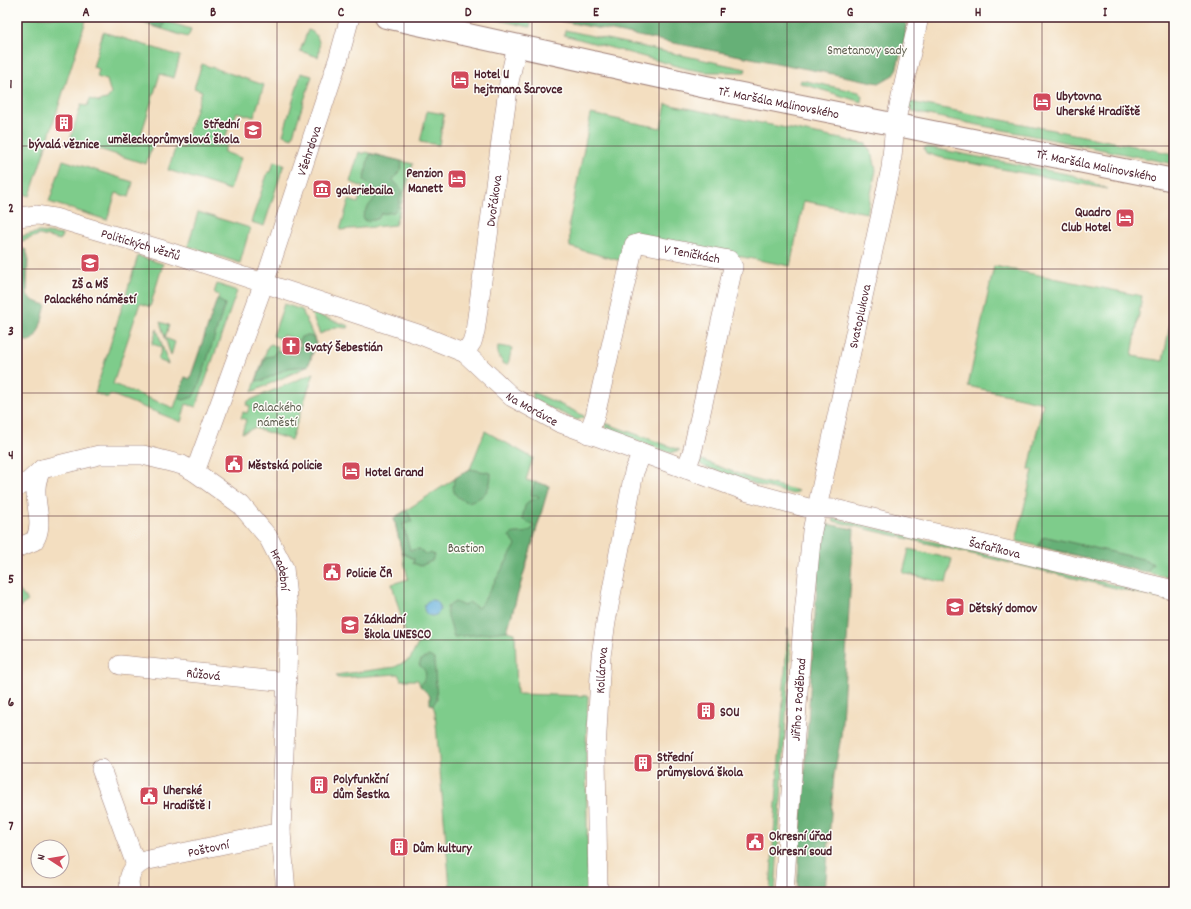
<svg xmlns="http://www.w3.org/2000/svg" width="1191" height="909" font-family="Dekko,sans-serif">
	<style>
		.green { fill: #7ecc8b; stroke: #64765b }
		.forest { fill: #66b077; stroke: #586851 }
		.water { fill: #62afdb; stroke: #566783 }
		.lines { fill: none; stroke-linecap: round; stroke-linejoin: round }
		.minor-casing { stroke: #9e7e76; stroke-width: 20 }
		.major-casing { stroke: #9e7e76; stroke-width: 24 }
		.minor { stroke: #fff; stroke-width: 19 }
		.major { stroke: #fff; stroke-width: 22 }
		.grid { fill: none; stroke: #4a1f2b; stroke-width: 1; stroke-opacity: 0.55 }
		.labels { text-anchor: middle; stroke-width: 3; stroke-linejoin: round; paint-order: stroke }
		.park-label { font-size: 13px; fill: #5c5c4d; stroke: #fdfcf7 }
		.poi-label { font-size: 13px; font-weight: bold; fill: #4a1f2b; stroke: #fdfcf7; text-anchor: start }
		.street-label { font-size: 13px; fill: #4a1f2b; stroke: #fdfcf7 }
		.neatline { fill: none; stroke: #4a1f2b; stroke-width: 1.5 }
		.grid-label { font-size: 13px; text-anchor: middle; font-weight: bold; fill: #4a1f2b }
	</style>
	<rect width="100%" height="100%" fill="#fdfcf7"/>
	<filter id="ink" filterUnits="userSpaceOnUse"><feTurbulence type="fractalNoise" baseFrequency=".025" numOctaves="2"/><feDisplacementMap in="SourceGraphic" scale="8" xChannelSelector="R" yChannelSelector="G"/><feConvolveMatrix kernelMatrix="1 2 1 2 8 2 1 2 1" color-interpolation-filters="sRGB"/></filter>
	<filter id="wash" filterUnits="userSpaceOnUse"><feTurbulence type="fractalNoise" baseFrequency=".012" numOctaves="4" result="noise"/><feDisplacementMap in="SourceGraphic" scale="16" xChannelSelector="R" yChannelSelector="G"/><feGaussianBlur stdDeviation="0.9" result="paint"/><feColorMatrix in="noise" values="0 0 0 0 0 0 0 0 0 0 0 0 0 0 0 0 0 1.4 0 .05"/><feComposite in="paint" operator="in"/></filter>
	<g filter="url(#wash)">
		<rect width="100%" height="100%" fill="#f3dec0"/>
		<path class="green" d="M17 17H87L30 196 17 192Z
			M125 17H166L165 21 191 29 189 35 187 37Z
			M484 17H505L531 22 530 27Z
			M308 30C320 33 321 47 318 57L300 51Z
			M565 30 746 69 745 72H705L688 69 564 35Z
			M103 32 180 56 174 78 160 74 140 138 153 143 146 164 70 140 81 105 87 106 90 99 100 102 101 100 107 99 111 94 107 80 97 77 99 69 93 67Z
			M202 64 264 85 254 117 237 112 234 120H231L224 142 227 144 224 152 241 158 230 190 168 170 176 146 183 148 202 91 194 88Z
			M301 73 312 76 292 138 283 135Z
			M801 80 859 92 862 96 861 102 800 83Z
			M906 101 1174 154V164L913 112 907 106Z
			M666 104 866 144 873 156 876 170 867 213 804 201 790 266 637 237 621 261 570 247 569 223 591 114 661 128Z
			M427 111 444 114 439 145 420 142Z
			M927 147 1072 175 1108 189 938 157 926 153 924 148Z
			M359 152 364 154 365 152 413 164 395 225 340 230 349 200 358 203 363 187 350 182Z
			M63 160 133 182 129 197 116 193 107 220 49 202Z
			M274 161 284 164 264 226 251 222 268 172H271Z
			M198 212 250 228 240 263 188 246Z
			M39 232 62 235 60 240 39 235 17 243 18 237Z
			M138 256 163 264 150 307 140 303 113 384 174 408 185 377 190 379 219 295 214 293 217 284 237 291 196 407 186 404 181 422 110 394 108 398 95 393Z
			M994 266 1142 296 1132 356 1163 361 1174 304V579L1016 541 1033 470 1029 469 1043 403 968 386Z
			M284 304 302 310 316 343 310 362 304 368 252 392 268 346 271 344 278 347 277 350 286 353 287 352 293 355 298 354 299 346 301 345 298 340 283 335 281 338 273 336Z
			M311 313 349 326 348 328 335 327 320 334Z
			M160 322 169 325 165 338 175 342 171 356Z
			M157 329 168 364 158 360 162 347 152 344Z
			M498 346 512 348 508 364H504C499 358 497 353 498 346Z
			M314 373 291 440 254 428 242 433 246 420 241 418 243 412 247 413 250 406 246 405 248 401Z
			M533 392C541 396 583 414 585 417L577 420 533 400Z
			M605 423 680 450 670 453 609 431 606 429Z
			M485 431 533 458 526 480 549 486 507 631 515 633 517 694 588 696 586 744 588 892H457V888H450L435 712 430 696 420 686 418 680H401L398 674 337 678 336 675 395 667 410 659 419 642H408L392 584 408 579 394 518 470 469Z
			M699 459 752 479 799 491 793 494 758 485 703 466 700 464Z
			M834 518 1170 598V601L833 521Z
			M909 549 952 559 946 583 903 573Z
			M18 589 28 601 17 609V590Z
			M788 628 790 654 775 892H770Z"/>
		<path class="forest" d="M125 17H166L162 29Z
			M551 17H907L905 39 895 74 879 83 561 21Z
			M371 154 401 161 402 167 393 180 402 190 398 207 394 212 381 214 378 219 365 221 363 217C366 204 379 200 375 189L364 180 368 159Z
			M17 246 26 250 28 256 27 295 34 301 46 305C43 315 39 343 26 341 21 340 18 337 17 333Z
			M217 299 225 304 199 385 193 397 184 400 178 398 185 377 190 379Z
			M307 335 314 338 315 343 308 366 288 368 264 380 256 381 266 357 273 356 277 350 286 353 287 352 293 355 298 354 299 346 301 345 299 342 301 337Z
			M470 469 491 473C491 490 484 499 467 502 454 497 451 491 455 478Z
			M536 482 549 486 507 631 454 637 447 613V607L455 602 464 606 469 602 478 608 483 602 516 545 509 536C516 529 527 538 534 526L522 519 525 506 529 501 539 497 537 495 532 496C531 491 533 486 536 482Z
			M405 511 408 512 412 522 403 524 410 550 420 549 425 554 431 553 434 555 432 561 420 566 413 563 414 559 402 553 394 518Z
			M827 524 854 529 841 737 834 775 825 892H797L818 568 821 536 825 535Z
			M1047 537 1147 560 1153 564 1147 573 1039 546 1042 538Z
			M429 656 434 659 437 699 433 705 430 704V696L420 686C425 677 430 673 419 665L421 660Z"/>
		<path class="water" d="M424 608a8 8 0 1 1 16 0a8 8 0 1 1-16 0Z"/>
	</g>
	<g filter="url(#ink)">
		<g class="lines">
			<defs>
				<g id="minor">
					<path id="s1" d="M17 217 37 215 55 218 160 249 418 334 465 353 512 397 558 422 749 492 808 508 835 509 1174 590"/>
					<path id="s2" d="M465 353 472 342 475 332 509 82 517 46"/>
					<path id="s3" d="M588 434 595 416 634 245 640 243 729 260 733 267 692 453 686 469"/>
					<path id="s4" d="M195 472 269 269 339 57 350 17"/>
					<path id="s5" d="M17 487 28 482 42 469 99 455H143L182 465 195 472 241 505 268 537 284 568 289 619 281 832 286 892"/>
					<path d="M17 548 34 541C48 520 26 494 42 469"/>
					<path id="s6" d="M120 665 287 682"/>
					<path d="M101 769 136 865"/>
					<path id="s7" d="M131 892C126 878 131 867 144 861L281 832"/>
					<path id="s8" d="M598 892 596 752 601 656 606 622 634 472 642 453"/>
					<path id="s9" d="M784 892 802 635 812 531 891 168 895 124 919 17"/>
				</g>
				<g id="major">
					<path id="s10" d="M386 17 706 87 1174 180"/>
				</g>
			</defs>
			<use href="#minor" class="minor-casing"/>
			<use href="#major" class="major-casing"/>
			<use href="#minor" class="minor"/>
			<use href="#major" class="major"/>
		</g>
	</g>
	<path class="grid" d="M149 17V892M277 17V892M404 17V892M532 17V892M659 17V892M787 17V892M914 17V892M1042 17V892M17 146H1174M17 269H1174M17 393H1174M17 516H1174M17 640H1174M17 763H1174"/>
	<defs>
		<symbol id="hotel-square" viewBox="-11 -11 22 22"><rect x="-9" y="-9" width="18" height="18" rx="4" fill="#d1495b" stroke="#fdfcf7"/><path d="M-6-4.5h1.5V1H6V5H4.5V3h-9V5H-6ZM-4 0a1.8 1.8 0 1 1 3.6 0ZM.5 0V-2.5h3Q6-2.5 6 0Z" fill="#fff"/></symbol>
		<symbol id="building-square" viewBox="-11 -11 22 22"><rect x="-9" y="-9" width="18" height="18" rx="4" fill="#d1495b" stroke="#fdfcf7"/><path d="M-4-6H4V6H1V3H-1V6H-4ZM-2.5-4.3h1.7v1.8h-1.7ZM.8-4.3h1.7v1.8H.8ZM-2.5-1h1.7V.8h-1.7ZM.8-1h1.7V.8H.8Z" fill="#fff"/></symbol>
		<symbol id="school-square" viewBox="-11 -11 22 22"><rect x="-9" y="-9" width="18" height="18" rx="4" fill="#d1495b" stroke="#fdfcf7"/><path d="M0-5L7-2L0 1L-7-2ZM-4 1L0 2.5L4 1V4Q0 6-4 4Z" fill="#fff"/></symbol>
		<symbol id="museum-square" viewBox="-11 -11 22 22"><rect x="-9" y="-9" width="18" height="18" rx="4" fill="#d1495b" stroke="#fdfcf7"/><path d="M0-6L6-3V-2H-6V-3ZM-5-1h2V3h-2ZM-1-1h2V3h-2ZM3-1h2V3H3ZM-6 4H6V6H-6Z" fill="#fff"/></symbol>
		<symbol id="church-square" viewBox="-11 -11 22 22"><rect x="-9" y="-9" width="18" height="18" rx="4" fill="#d1495b" stroke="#fdfcf7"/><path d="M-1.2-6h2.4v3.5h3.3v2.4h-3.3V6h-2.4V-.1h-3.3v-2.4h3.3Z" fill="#fff"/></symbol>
		<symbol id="civic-square" viewBox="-11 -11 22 22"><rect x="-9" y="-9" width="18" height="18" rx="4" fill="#d1495b" stroke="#fdfcf7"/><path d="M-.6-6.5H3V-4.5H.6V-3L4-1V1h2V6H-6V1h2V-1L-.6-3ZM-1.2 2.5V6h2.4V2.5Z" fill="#fff"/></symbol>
	</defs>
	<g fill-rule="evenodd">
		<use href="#hotel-square" x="449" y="69" width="22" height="22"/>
		<use href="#hotel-square" x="1031" y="91" width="22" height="22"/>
		<use href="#building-square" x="53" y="112" width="22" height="22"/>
		<use href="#school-square" x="242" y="119" width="22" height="22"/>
		<use href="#hotel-square" x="446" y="168" width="22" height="22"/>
		<use href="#museum-square" x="311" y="178" width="22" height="22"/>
		<use href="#hotel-square" x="1114" y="207" width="22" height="22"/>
		<use href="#school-square" x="79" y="252" width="22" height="22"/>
		<use href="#church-square" x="280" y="335" width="22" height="22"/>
		<use href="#civic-square" x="223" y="453" width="22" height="22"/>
		<use href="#hotel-square" x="340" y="460" width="22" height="22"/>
		<use href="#civic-square" x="321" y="561" width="22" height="22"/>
		<use href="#school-square" x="944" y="596" width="22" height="22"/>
		<use href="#school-square" x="339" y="614" width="22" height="22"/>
		<use href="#building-square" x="695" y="700" width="22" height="22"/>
		<use href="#building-square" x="632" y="752" width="22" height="22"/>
		<use href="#building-square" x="308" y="774" width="22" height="22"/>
		<use href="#civic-square" x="138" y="785" width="22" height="22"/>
		<use href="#civic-square" x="744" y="831" width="22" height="22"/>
		<use href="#building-square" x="388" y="836" width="22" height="22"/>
	</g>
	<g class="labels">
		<g class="park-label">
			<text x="867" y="54">Smetanovy sady</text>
			<text x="277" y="411">Palackého<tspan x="277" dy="15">náměstí</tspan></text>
			<text x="466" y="552">Bastion</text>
		</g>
		<g class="poi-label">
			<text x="474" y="78">Hotel U<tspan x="474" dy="15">hejtmana Šarovce</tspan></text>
			<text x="1056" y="100">Ubytovna<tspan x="1056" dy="15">Uherské Hradiště</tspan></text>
			<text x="239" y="128" text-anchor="end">Střední<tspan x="239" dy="15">uměleckoprůmyslová škola</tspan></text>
			<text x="64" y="148" text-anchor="middle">bývalá věznice</text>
			<text x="443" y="177" text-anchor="end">Penzion<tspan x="443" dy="15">Manett</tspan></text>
			<text x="336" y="194">galeriebaila</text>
			<text x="1111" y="216" text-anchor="end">Quadro<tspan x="1111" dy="15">Club Hotel</tspan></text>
			<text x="90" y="288" text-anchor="middle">ZŠ a MŠ<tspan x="90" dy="15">Palackého náměstí</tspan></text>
			<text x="305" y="351">Svatý Šebestián</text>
			<text x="248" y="469">Městská policie</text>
			<text x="365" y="476">Hotel Grand</text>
			<text x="346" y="577">Policie ČR</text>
			<text x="969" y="612">Dětský domov</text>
			<text x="364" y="623">Základní<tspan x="364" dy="15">škola UNESCO</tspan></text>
			<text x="720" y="716">SOU</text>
			<text x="657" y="761">Střední<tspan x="657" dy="15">průmyslová škola</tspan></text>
			<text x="333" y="783">Polyfunkční<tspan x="333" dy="15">dům Šestka</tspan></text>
			<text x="163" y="794">Uherské<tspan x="163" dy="15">Hradiště 1</tspan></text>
			<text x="769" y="840">Okresní úřad<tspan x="769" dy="15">Okresní soud</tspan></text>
			<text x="413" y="852">Dům kultury</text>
		</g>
		<g class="street-label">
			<text dy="5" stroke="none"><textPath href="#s10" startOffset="402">Tř. Maršála Malinovského</textPath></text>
			<text dy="5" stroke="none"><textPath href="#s4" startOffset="341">Všehrdova</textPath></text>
			<text dy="5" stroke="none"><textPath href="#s10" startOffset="726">Tř. Maršála Malinovského</textPath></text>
			<text dy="5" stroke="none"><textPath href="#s2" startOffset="156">Dvořákova</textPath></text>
			<text dy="5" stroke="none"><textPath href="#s1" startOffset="128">Politických vězňů</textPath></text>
			<text dy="5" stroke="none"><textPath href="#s3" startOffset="254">V Teničkách</textPath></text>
			<text dy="5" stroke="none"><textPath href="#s9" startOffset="582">Svatoplukova</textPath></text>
			<text dy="5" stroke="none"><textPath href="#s1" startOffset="558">Na Morávce</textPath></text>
			<text dy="5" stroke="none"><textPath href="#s1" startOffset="1043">Šafaříkova</textPath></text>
			<text dy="5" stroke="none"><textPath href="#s5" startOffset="323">Hradební</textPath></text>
			<text dy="5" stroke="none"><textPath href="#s8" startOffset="222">Kollárova</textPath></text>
			<text dy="5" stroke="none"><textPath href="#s6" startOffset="84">Růžová</textPath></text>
			<text dy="5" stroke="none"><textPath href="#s9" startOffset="193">Jiřího z Poděbrad</textPath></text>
			<text dy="5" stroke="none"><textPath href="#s7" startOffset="103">Poštovní</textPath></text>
		</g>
	</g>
	<rect width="1191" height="909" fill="none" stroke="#fdfcf7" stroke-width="44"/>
	<g transform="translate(50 859) rotate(282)"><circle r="19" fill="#fdfcf7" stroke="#b5a4a5"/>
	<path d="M0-3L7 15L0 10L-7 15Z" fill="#d1495b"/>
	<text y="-6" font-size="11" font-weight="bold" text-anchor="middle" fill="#4a1f2b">N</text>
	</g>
	<rect x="22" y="22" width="1147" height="865" class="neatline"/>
	<g class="grid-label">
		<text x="86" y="16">A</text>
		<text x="213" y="16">B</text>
		<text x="341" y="16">C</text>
		<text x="468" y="16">D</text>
		<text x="596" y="16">E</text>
		<text x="723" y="16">F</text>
		<text x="850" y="16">G</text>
		<text x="978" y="16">H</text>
		<text x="1105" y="16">I</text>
		<text x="11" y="88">1</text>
		<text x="11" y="212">2</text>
		<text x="11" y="335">3</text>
		<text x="11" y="459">4</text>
		<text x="11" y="583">5</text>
		<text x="11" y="706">6</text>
		<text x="11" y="830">7</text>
	</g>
</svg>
